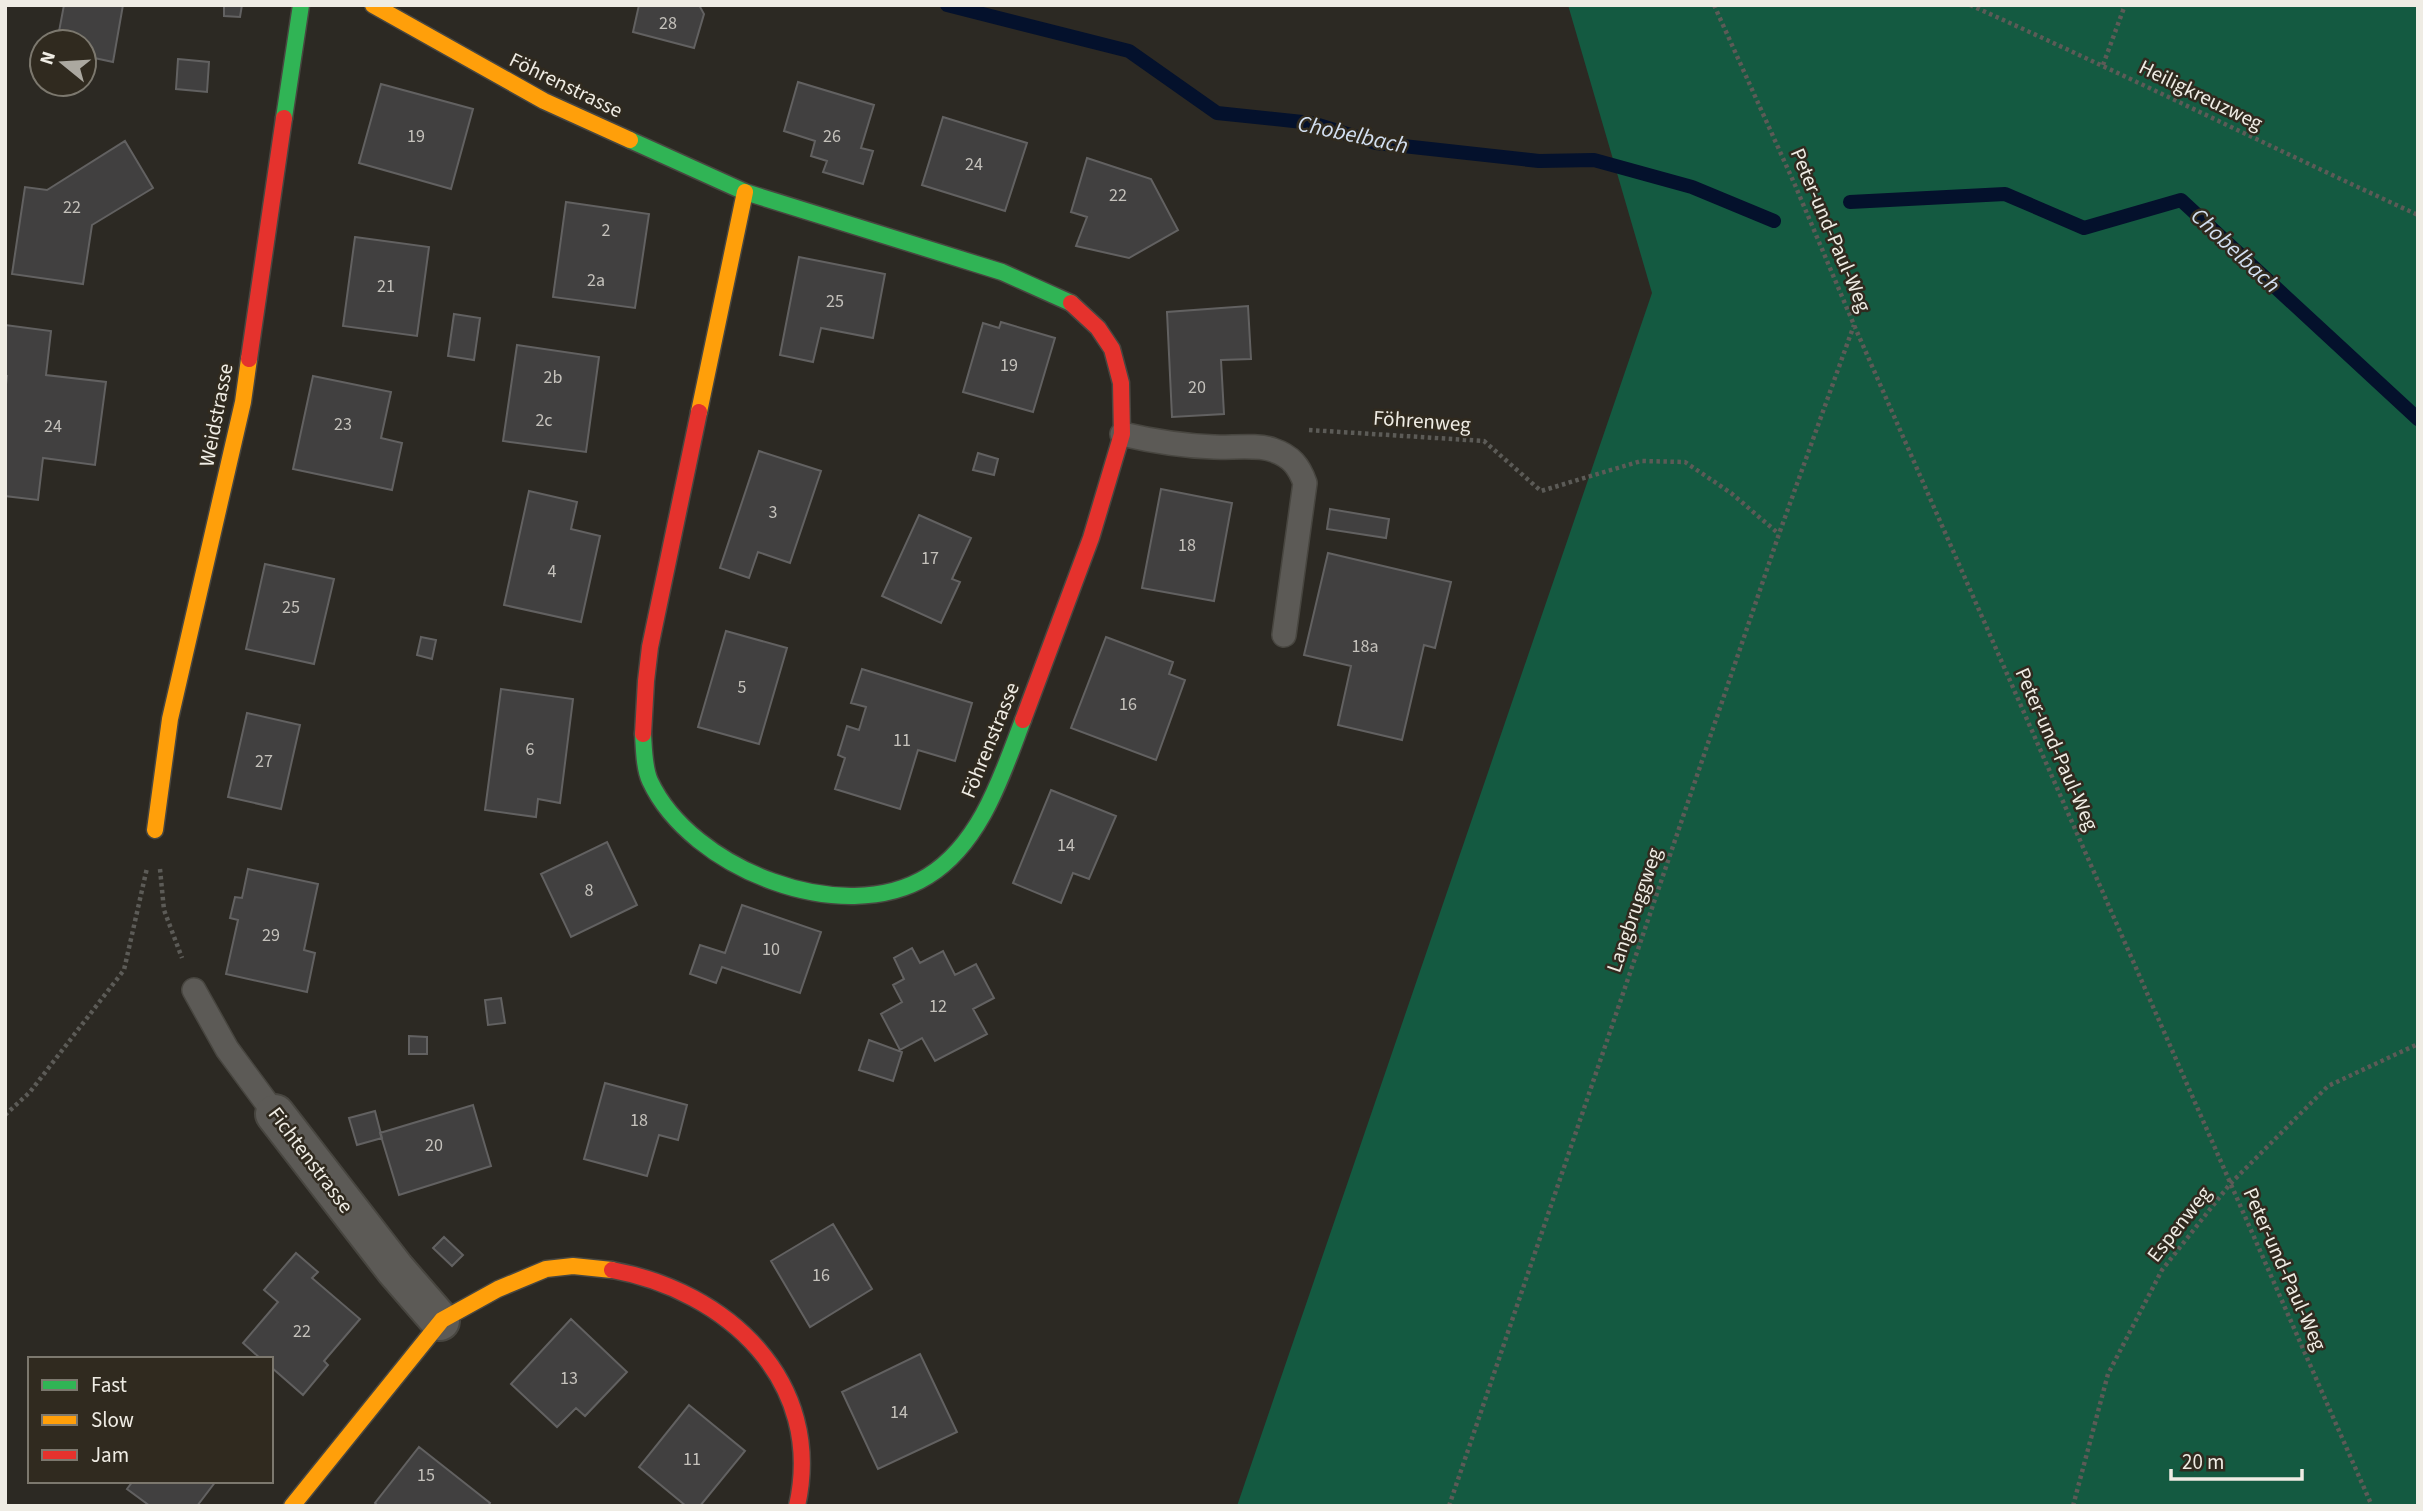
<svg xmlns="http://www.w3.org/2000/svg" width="2423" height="1511" font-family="'Source Sans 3',sans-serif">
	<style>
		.forest { fill: #145a41 }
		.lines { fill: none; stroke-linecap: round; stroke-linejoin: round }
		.stream { stroke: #04112c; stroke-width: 14 }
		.building { fill: #414040; stroke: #626161; stroke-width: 2 }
		.lane-casing { stroke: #484640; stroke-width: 26 }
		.street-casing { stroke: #484640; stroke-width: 42 }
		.fast-casing { stroke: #484640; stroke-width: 19 }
		.slow-casing { stroke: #484640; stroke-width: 19 }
		.jam-casing { stroke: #484640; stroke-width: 19 }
		.path { stroke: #5c5b57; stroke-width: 4.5; stroke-dasharray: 3.5 3.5; stroke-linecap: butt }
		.lane { stroke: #5c5a56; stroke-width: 23 }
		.street { stroke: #5c5a56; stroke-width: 38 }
		.fast { stroke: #30b455; stroke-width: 16 }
		.slow { stroke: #ff9f0a; stroke-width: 16 }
		.jam { stroke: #e5322d; stroke-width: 16 }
		.labels { text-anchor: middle; stroke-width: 5; stroke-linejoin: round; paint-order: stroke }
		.number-label { font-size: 18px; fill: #c4c1bb }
		.street-label { font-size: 21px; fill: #efece4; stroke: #302a1f }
		.water-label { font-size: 23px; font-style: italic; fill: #d2dff1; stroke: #302a1f }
	</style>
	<rect width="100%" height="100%" fill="#2c2923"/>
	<path class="forest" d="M1568 5H2418V1506H1237L1652 293Z"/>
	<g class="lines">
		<path class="stream" d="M947 5 1129 51 1217 113 1312 123 1376 143 1539 161 1594 160 1692 187 1774 221
			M1850 202 2005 194 2084 228 2181 200 2418 419"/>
	</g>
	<path class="building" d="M64 5H123L113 62 85 56 84 63V42H57Z
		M224 5H242L240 17 224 16Z
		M639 5H699L704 14 694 48 633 32Z
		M178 59 209 62 207 92 176 89Z
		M798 82 874 105 861 148 873 151 863 184 823 172 827 161 811 156 815 141 784 131Z
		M381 84 473 109 451 189 359 163Z
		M943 117 1027 143 1005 211 922 185Z
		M125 141 153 188 92 225 83 284 12 274 25 187 47 190Z
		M1087 158 1151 179 1178 230 1129 258 1076 246 1087 217 1071 212Z
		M566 202 649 214 635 308 553 297Z
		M355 237 429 247 417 336 343 326Z
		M799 257 885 274 873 338 821 328 813 362 780 355Z
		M1248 306 1251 359 1221 360 1224 414 1172 417 1167 312Z
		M454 314 480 318 474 360 448 356Z
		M1001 322 1055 338 1033 412 963 392 983 323 999 328Z
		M5 325 51 331 46 375 106 382 95 465 43 458 38 500 5 496V393L7 376H5Z
		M517 345 599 357 586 452 503 441Z
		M313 376 391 392 381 438 402 443 392 490 293 469Z
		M759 451 821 471 790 563 758 552 749 578 720 568Z
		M978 453 998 459 994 475 973 470Z
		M1161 489 1232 503 1214 601 1142 588Z
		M529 491 577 502 571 529 600 536 581 622 504 605Z
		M1330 509 1389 519 1386 538 1327 529Z
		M919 515 971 538 952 579 960 582 941 623 882 596Z
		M1328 553 1451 582 1435 648 1424 645 1402 740 1338 725 1351 666 1304 655Z
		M265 564 334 579 314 664 246 649Z
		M726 631 787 648 759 744 698 727Z
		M421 637 436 640 432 659 417 655Z
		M1106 637 1173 662 1169 674 1185 680 1156 760 1071 728Z
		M862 669 972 703 955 761 918 750 900 809 835 789 845 758 838 755 847 726 859 730 866 707 851 703Z
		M501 689 573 699 560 803 538 799 536 817 485 810Z
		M247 713 300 725 281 809 228 797Z
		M1051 790 1116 816 1089 879 1073 873 1061 903 1013 883Z
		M607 842 637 905 571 937 541 874Z
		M248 869 318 884 304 950 315 953 307 992 226 974 238 920 230 918 235 897 242 898Z
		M742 905 821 932 800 993 722 967 716 983 690 974 700 945 725 953Z
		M912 948 920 963 943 951 955 975 976 964 994 998 973 1009 987 1034 935 1061 922 1038 900 1050 881 1014 902 1002 893 985 904 979 894 958Z
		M501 998 505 1023 488 1025 485 1000Z
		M409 1036 427 1037V1054H409Z
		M869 1040 902 1052 893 1081 859 1070Z
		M605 1083 687 1105 678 1140 659 1135 647 1176 584 1159Z
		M473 1105 491 1166 399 1195 380 1133Z
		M375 1111 382 1138 357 1145 349 1118Z
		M833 1224 872 1289 810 1327 771 1261Z
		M444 1237 463 1255 452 1266 433 1248Z
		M296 1253 318 1272 312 1278 360 1319 324 1361 328 1365 303 1395 271 1367V1359H261L243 1343 278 1302 264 1290Z
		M571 1319 627 1372 585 1416 576 1408 557 1427 511 1384Z
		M920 1354 957 1432 878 1469 842 1392Z
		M689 1405 745 1451 700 1506H686L639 1467Z
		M419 1447 490 1503 488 1506H378L375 1503Z
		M133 1481H216L197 1506H150L127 1489Z"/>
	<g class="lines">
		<defs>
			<path id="lane" d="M1122 434C1152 441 1183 446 1214 447 1230 448 1258 444 1273 450 1291 456 1299 466 1305 483L1284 635
				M194 990 227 1049 275 1114"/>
			<path id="street" d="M275 1114 395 1269 440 1321"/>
			<path id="fast" d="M284 118 301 5
				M630 140 745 192 1002 272 1071 303
				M643 734C644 749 644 768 650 781 691 869 843 929 928 876 981 843 1002 775 1023 720"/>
			<path id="slow" d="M373 5 544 101 630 140
				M699 412 745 192
				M155 830 170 719 243 402 249 359
				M292 1506 442 1320 498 1289 546 1269 573 1266 612 1270"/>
			<path id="jam" d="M249 359 284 118
				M1023 720 1091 538 1122 434 1121 383 1112 349 1098 328 1071 303
				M643 734 646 681 650 647 699 412
				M612 1270C727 1291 825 1381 797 1506"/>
		</defs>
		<use href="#lane" class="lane-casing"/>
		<use href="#street" class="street-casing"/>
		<use href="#fast" class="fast-casing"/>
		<use href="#slow" class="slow-casing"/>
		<use href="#jam" class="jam-casing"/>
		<path class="path" d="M1714 5 1795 185 1854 325 2372 1506
			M1970 5C2120 72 2268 146 2418 215
			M2103 65 2125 5
			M1309 430 1484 441 1541 491 1641 461 1685 462 1731 493 1779 534
			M160 869 164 910 182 958
			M5 1115 30 1092 124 970 147 868
			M1449 1506 1779 534 1854 325
			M2073 1506 2108 1374 2162 1270 2230 1184 2328 1086 2418 1044"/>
		<use href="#lane" class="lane"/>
		<use href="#street" class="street"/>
		<use href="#fast" class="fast"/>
		<use href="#slow" class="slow"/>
		<use href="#jam" class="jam"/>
	</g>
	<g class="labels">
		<g class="number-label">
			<text x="668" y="29">28</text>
			<text x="416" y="142">19</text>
			<text x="832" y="142">26</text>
			<text x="974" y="170">24</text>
			<text x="1118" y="201">22</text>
			<text x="72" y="213">22</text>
			<text x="606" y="236">2</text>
			<text x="596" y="286">2a</text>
			<text x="386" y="292">21</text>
			<text x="835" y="307">25</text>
			<text x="1009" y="371">19</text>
			<text x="553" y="383">2b</text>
			<text x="1197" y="393">20</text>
			<text x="544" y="426">2c</text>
			<text x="343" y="430">23</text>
			<text x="53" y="432">24</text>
			<text x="773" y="518">3</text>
			<text x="1187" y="551">18</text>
			<text x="930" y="564">17</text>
			<text x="552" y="577">4</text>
			<text x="291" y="613">25</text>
			<text x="1365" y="652">18a</text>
			<text x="742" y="693">5</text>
			<text x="1128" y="710">16</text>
			<text x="902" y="746">11</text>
			<text x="530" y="755">6</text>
			<text x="264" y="767">27</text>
			<text x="1066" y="851">14</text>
			<text x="589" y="896">8</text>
			<text x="271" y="941">29</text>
			<text x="771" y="955">10</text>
			<text x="938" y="1012">12</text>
			<text x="639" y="1126">18</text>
			<text x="434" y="1151">20</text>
			<text x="821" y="1281">16</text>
			<text x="302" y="1337">22</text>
			<text x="569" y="1384">13</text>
			<text x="899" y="1418">14</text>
			<text x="692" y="1465">11</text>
			<text x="426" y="1481">15</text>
		</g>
		<g class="street-label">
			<text transform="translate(566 85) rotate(26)" y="7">Föhrenstrasse</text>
			<text transform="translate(2201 95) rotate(26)" y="7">Heiligkreuzweg</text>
			<text transform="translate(1831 230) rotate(67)" y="7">Peter-und-Paul-Weg</text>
			<text transform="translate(216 415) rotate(-79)" y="7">Weidstrasse</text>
			<text transform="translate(1422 421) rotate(4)" y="7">Föhrenweg</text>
			<text transform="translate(990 740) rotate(-68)" y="7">Föhrenstrasse</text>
			<text transform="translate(2057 749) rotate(66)" y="7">Peter-und-Paul-Weg</text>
			<text transform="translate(1634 910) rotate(-71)" y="7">Langbruggweg</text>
			<text transform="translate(311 1160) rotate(53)" y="7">Fichtenstrasse</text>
			<text transform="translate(2179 1224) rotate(-52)" y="7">Espenweg</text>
			<text transform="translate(2285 1269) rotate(66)" y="7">Peter-und-Paul-Weg</text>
		</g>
		<g class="water-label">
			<text transform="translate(1353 134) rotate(12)" y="8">Chobelbach</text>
			<text transform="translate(2236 250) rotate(43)" y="8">Chobelbach</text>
		</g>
	</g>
	<rect width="2423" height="1511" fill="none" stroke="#efece4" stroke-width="14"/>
	<rect x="28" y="1357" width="245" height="126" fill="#302a1f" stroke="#7c786e" stroke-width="2"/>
	<rect x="42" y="1380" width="35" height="10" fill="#30b455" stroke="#7c786e" stroke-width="2"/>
	<text x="91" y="1392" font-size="21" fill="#efece4">Fast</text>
	<rect x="42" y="1415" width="35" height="10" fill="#ff9f0a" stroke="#7c786e" stroke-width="2"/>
	<text x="91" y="1427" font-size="21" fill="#efece4">Slow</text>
	<rect x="42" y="1450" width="35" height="10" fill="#e5322d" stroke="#7c786e" stroke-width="2"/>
	<text x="91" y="1462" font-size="21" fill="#efece4">Jam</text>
	<g transform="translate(63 63) rotate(288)"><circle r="33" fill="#302a1f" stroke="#7c786e" stroke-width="2"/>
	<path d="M0-5L12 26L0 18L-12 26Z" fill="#aba8a0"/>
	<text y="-10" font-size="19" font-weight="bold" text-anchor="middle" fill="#efece4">N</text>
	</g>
	<path d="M2171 1469v10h131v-10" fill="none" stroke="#efece4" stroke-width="3.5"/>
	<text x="2182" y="1469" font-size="21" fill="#efece4" stroke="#302a1f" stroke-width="5" paint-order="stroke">20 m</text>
</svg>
